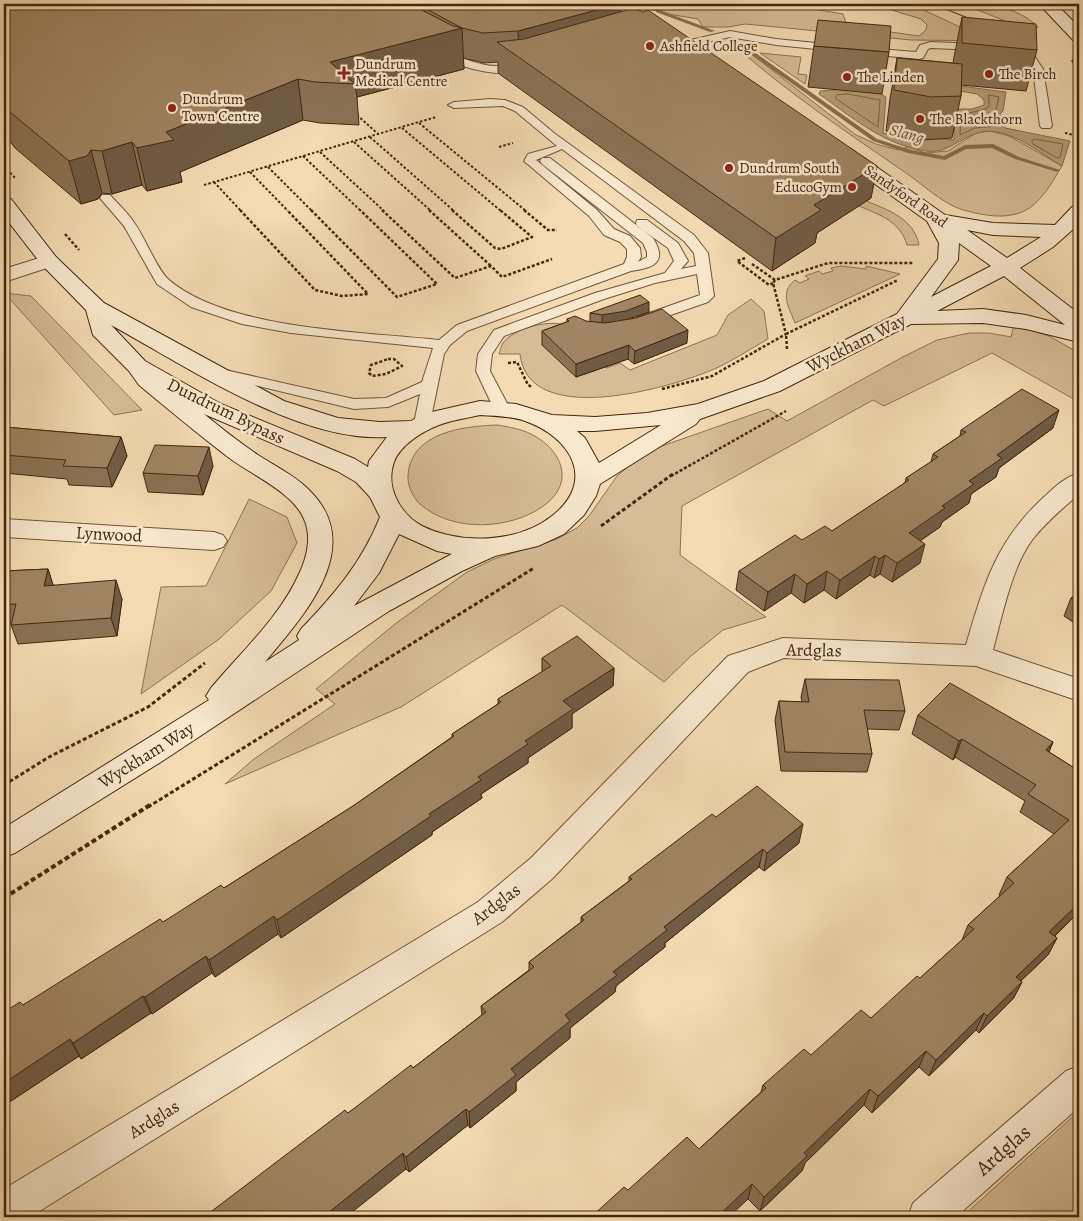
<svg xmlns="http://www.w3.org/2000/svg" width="1083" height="1221" font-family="Alegreya,serif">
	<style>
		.green { fill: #d6bc97; stroke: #8e7152 }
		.water { fill: #b89d7a; stroke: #8a6d4e }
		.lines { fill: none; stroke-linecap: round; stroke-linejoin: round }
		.shore { stroke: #7e6243; stroke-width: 1 }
		.stream { fill: #8a6d4e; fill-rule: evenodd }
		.lane-casing { stroke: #715336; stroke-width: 2 }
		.street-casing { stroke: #715336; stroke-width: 2 }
		.secondary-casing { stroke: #45260c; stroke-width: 2 }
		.path-far3 { stroke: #45260c; stroke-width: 2; stroke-dasharray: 2.5 2; stroke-linecap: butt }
		.path-far2 { stroke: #45260c; stroke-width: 2.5; stroke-dasharray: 3 2; stroke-linecap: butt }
		.path-far1 { stroke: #45260c; stroke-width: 3; stroke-dasharray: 4 2.5; stroke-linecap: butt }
		.path { stroke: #45260c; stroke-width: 4; stroke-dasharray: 5 3; stroke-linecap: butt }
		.lane { fill: #f8e8ce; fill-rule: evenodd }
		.street { fill: #f8e8ce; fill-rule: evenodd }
		.secondary { fill: #f8e8ce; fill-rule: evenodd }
		.tram { stroke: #45260c; stroke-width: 1 }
		.wall { fill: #8a7255; stroke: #45260c }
		.shaded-wall { fill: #705c45; stroke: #45260c }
		.building { fill: #a08463; stroke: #45260c }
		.poi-dot { fill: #8f2418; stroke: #f8e8ce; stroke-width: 2 }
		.labels { text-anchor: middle; stroke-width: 5; stroke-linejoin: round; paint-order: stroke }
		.far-poi-label { font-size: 15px; fill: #45260c; stroke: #f8e8ce; text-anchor: start }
		.far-street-label { font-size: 15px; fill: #45260c; stroke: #f8e8ce }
		.far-water-label { font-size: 16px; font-style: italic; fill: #684a2d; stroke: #f8e8ce }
		.street-label { font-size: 18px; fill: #45260c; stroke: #f8e8ce }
		.near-street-label { font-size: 21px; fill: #45260c; stroke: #f8e8ce }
	</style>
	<rect width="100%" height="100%" fill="#f4dbb3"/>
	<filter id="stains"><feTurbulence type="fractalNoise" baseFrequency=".004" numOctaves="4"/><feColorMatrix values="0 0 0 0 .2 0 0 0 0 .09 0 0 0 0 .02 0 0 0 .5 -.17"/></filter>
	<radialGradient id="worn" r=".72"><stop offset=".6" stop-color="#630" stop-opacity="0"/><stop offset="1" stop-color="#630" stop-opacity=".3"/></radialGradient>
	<path class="green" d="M635 4H737L756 8 796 6 843 14 847 26 919 36 926 30 927 25 921 19 872 4H911L960 27 1001 41 911 40 745 24 728 27H703L698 19 662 13Z
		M963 4C990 4 1018 7 1038 27L1030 31Z
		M735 46 745 49 856 135 876 144 898 150 908 147 926 153 948 151 976 133 990 131 1009 136 1062 166C1051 184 1038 209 1016 214 998 219 977 214 960 209 941 202 922 184 906 173 848 133 788 93 735 46Z
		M760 53 801 57 798 74 807 75 805 84Z
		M866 201C889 210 914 219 919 245H907C900 221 880 215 859 206Z
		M841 266 866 269V266L900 274 795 323C789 307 779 293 795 280L800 283 809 279 805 276 819 271 822 274 833 271 831 268Z
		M4 293 31 296 142 410 114 415 8 297 4 296Z
		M751 299 764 311 768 339C750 349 731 362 712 370 669 388 528 429 520 354H499C500 351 501 346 503 343 512 329 552 318 566 326L606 368 620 363 630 370 717 335 728 315Z
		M1014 325 1049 336 1079 353V402L992 353 884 406 873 400 682 506 680 555 766 617 723 630 691 656 664 682 562 605 401 707 225 784 254 759 335 704 316 689 395 624 467 572 494 559 557 539 577 528 589 516 617 476 630 465 659 447 768 409 787 421 901 358 937 340 969 333H989L1011 337Z
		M498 425C508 427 521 429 531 434 563 450 576 484 542 507 508 530 453 532 421 505 413 498 407 485 408 475 411 432 464 426 498 425Z
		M249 499 287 517 297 543 271 591 218 640 141 694 161 587 206 586Z
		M1079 1111V1217H962Z"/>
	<path class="water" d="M952 85 1006 92 1003 111 1000 114 1005 128 1070 141 1062 166C1039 153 1004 122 975 134 957 140 947 154 926 151 884 145 853 118 819 94L820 91 846 89 879 93 886 97 883 133 920 140 934 138 954 140 955 109H972L984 105V100L977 94 954 90Z"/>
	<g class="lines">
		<path class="shore" d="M848 94 880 100 878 127 835 98 837 95Z
			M989 95 999 97 995 114 998 126 975 128 960 135 961 115 986 109 989 106Z
			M1035 139 1063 144 1060 157 1057 158 1033 144 1032 141Z"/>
		<path class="stream" d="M656 10H660L715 31 710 32 656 12Z
			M739 44H743L877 139 911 150 944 156 965 145 993 144 1019 157 1060 170 1057 172 1015 159 992 148 966 149 945 160 908 153 873 141 739 46Z"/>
		<defs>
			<path id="lane" d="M730 31 776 39 836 45 841 48 836 51 776 45 730 37 686 47 681 44 682 42Z
				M931 42 980 44 985 47 980 50 931 48 928 49 923 58 919 59 867 54 862 51 867 48 916 52 920 45Z
				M1013 49 1035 57 1043 69 1052 126 1050 128H1042L1040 126 1033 69 1027 61 1009 54V50Z
				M443 52C463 57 479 67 500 66 509 65 520 60 526 66 509 83 459 66 439 57L438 55Z
				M490 99 505 100 523 107 554 133 694 235 708 253 714 296 708 302 648 323H638L636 320 638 317 700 295 697 274 655 283 604 299 504 336 492 354 490 371 510 409 502 414 494 409 476 371 478 354 494 330 595 293 665 273 674 261 668 248 637 226 636 223 637 220H647L678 243 688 261 681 269 696 266 694 253 684 241 562 149 536 160 597 210 614 229 630 236 640 248 641 257 638 262 647 257V252L643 243 542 164 540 161 542 158H550L653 238C668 262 654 268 631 271L467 331 450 345 444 354 430 423 422 428 414 423 420 394 388 407 354 409 216 376 214 373 221 369 354 399 386 398 422 382 433 348 291 333 242 324 191 307 157 284 124 226 100 198 102 195H110C119 205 129 214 135 224 145 238 157 269 168 279 226 330 364 332 439 340L457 325 624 264 627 257V249L620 242 604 235 589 216 524 161 528 154 557 146 515 111 503 106 454 108 448 105 454 102Z"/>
			<path id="street" d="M49 255 56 257 59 261 56 265 4 282V269Z
				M1079 473V494C1063 508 1045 523 1032 540 1011 569 1002 617 993 650L1079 679V701L976 666 784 658 748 672 553 878 502 922 30 1217H4V1189L478 902 531 858 728 656 783 638 966 645C984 584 996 541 1044 497 1055 487 1065 477 1079 473Z
				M4 519 214 532 223 535 227 541 223 547 214 550 4 537Z
				M1079 1066V1107L956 1217H908L913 1203 1066 1071Z"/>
			<path id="secondary" d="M1039 4H1056L1079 27V41L1073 40Z
				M844 147 851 149 945 215 993 223 1055 225 1072 207 1079 205V224L1053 247 1020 268 1079 314V342L1026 329 983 323 911 324 780 391 700 419 696 424 600 484 596 496 584 515 564 534 538 546 495 556 462 571 389 611 164 760 15 853 4 857V828L209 700 206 696 211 688C241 652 280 617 299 574 307 558 312 536 304 519 293 492 250 474 228 457 198 434 168 409 139 385L129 371 93 335 86 310 42 265 4 216V197L11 199 56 257 104 303 284 401 338 418 380 422 411 421 423 414 480 401 516 404 552 415 595 417 647 413 698 404 764 381 897 314 938 259 939 243 927 221 837 157 835 153 837 149ZM967 230 993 235 1041 237 1007 258ZM959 243 991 266 931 297 958 260ZM1004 276 1065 325 1026 315 983 309 937 311ZM111 325C186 366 299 443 387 437L369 461 368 467 355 459 221 404 145 361ZM204 414 337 471 356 482 370 497 380 517C362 562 334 595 301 629L297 636 299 640 265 662C304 615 368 546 308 489 294 475 275 466 258 455 239 442 221 428 204 414ZM480 415C495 416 511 416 525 421 571 437 597 481 552 516 518 543 460 545 422 526 400 514 385 487 394 462 400 445 423 431 439 425 452 420 467 418 480 415ZM661 425 599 463 585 438 577 431H595ZM399 534 437 551 452 554 354 606 379 573Z"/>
		</defs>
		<use href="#lane" class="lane-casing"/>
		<use href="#street" class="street-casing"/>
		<use href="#secondary" class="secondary-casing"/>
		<path class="path-far3" d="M1072 60 1079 75
			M357 115 378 134
			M419 123 526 211
			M402 128 501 211
			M1065 133 1079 136
			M370 137 454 211
			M354 142 431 211
			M499 147 513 143
			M320 152 384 211
			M303 156 361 211
			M4 166 16 179
			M268 167 312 211
			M250 172 288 211
			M214 182 241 211
			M204 185 436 117"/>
		<path class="path-far2" d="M240 210 315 290 342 296 368 294 287 210
			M311 210 397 297 437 284 360 210
			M382 210 455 278 491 266 502 277 552 259
			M429 210 491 266
			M452 210 495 248 501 249 532 237 500 210
			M524 210 548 230H557
			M65 234 79 250
			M745 258 737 261 769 285 773 283
			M752 264 775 280
			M787 349 786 334 898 280
			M388 359H394L402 366 386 374 372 376 369 373 371 365Z
			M508 363 517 362 528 385 532 387
			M662 389 712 376 786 334 773 283 775 280 828 263H913
			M671 476 786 411"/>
		<path class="path-far1" d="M601 526 673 474
			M4 785 49 757 148 707 205 663
			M148 807 534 568"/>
		<path class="path" d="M4 898 150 805"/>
		<use href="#lane" class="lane"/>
		<use href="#street" class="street"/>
		<use href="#secondary" class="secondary"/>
		<path class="tram" d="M933 4 978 22"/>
	</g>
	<path class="wall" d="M4 4H621L620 12 877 166 871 198 817 233 815 243 772 271 498 73V62L484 63 463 58 464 69 357 97 359 125 320 123 303 120 180 172 182 182 147 191 142 185 112 194 102 193 98 199 81 204 15 148 4 133Z
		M962 17 1037 50 1026 91 961 85V96L952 138 923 140 886 131 890 99 897 58 953 63 954 57Z
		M814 46 889 52 882 94 808 87Z
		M649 312 628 319 687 343 634 364 628 359 576 377 542 345V331L567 322V319L590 322V313Z
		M4 427 121 437 127 456 112 487 69 485 67 479 4 473Z
		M1053 428 999 468 996 477 971 494 969 503 942 522 940 527 920 541V563L892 582 880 574 874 578 870 575 836 599 824 590 804 603 791 593 764 611 736 590 739 571 802 540 832 531 905 483 906 478 931 462 933 454 960 436 961 430Z
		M213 466 203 495 148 492 143 473Z
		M48 569 53 585 122 599 117 636 18 644 11 625V624H4V571Z
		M1079 591V626L1064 616 1071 598Z
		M542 658 614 668 613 686 572 714V728L528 758V763L481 794 482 798 432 832V835L281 938 278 934 215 977 212 973 152 1014 151 1013 81 1059 79 1056 8 1103 6 1100 4 1102V1012L23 1005 163 922 224 888 353 806 452 737V734L498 704V699L542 672Z
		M805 679 905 711 899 730 867 729 872 754 867 772 781 771 775 720 779 701 802 702 801 697Z
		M918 715 1053 742 1049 752 1079 771V912L1055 936 1057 938 1048 955 1021 981 1022 982 1013 999 979 1033 976 1030 929 1076 919 1067 872 1113 864 1105 805 1163 802 1171 760 1211 748 1199 628 1190 699 1149 761 1092 763 1085 871 1018 920 978 962 940 968 925 1000 896 999 895 1007 877 1054 834 1020 812 1025 801 955 757 953 760 912 734Z
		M716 817 799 843 764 871 759 867 665 943V947L616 986 615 992 570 1028V1038L516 1082V1091L470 1128 468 1125 409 1172 406 1169 204 1217 348 1113 413 1068 482 1015 481 1006 529 970V962L581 922V917L629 881V877Z"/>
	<path class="shaded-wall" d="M619 4H621L619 33 519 57 518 31Z
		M462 28 464 69 357 97 355 84 330 62Z
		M298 79 303 120 180 172 182 182 147 191 137 148 166 132Z
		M132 142 142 185 112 194 102 151Z
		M91 150 102 193 98 199 81 204 69 161Z
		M877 166 871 198 817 233 815 243 772 271 776 238 814 205Z
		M649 302V312L626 320 602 324V315Z
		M688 330 687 343 634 364 635 351Z
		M629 345 628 359 576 377V364Z
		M1059 410 1053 428 999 468 996 477 971 494 969 503 942 522 940 527 904 552 909 533 942 506 997 455Z
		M121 437 127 456 112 487 107 468Z
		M209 447 213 466 203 495 198 476Z
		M925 544 920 563 892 582 897 563Z
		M885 555 880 574 874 578 879 559Z
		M875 556 870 575 836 599 840 580Z
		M48 569 54 588 44 586Z
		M827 571 824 590 804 603 807 584Z
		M795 574 791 593 764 611 768 592Z
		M116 580 122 599 117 636 111 618Z
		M614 668 613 686 572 714V728L528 758V763L481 794 482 798 432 832V835L281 938 277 920 429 814 525 741 563 701Z
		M962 739 955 757 953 760 959 741Z
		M1053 742 1045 761 1046 750Z
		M803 824 799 843 764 871 767 853Z
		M763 849 759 867 665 943V947L616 986 615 992 570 1028V1038L516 1082V1091L470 1128 469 1112 565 1015 664 927Z
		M1079 903V912L1041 949 1049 932Z
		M274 916 278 934 215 977 209 960Z
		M1057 938 1048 955 1007 994 1016 977Z
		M206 956 212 973 152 1014 145 997Z
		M1022 982 1013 999 979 1033 987 1016Z
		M143 996 151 1013 81 1059 73 1043Z
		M984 1013 976 1030 929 1076 936 1060Z
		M70 1039 79 1056 8 1103 6 1100 4 1102V1083Z
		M926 1051 919 1067 872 1113 878 1096Z
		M870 1089 864 1105 805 1163 802 1171 760 1211 764 1197 804 1153Z
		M466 1109 468 1125 409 1172 406 1157Z
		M403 1153 406 1169 346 1217H323Z
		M752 1184 748 1199 729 1217H717Z"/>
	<path class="building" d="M4 4H410L453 26 462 28 330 62 355 84 315 82 298 79 166 132 174 140 137 148 132 142 102 151 91 150 87 156 69 161 4 107Z
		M417 4H619L518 31 483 33 462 28Z
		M634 8 643 12 648 10 877 166 814 205 821 210 776 238 497 42 524 39Z
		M962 17 1036 24 1037 50 962 43Z
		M818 20 891 26 889 52 814 46Z
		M897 58 962 64 961 96 931 97 894 90Z
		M640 295 649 302 626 311 602 315 590 313Z
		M662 309 688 330 635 351 629 345 576 364 542 331 569 321 567 319 575 316 586 321 605 323 636 318Z
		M1022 389 1059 410 997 455 1002 458 969 481 974 484 942 506 945 508 909 533 925 544 897 563 885 555 879 559 875 556 840 580 827 571 807 584 795 574 768 592 739 571 795 535 802 540 825 526 832 531 909 480 906 478 938 457 933 454 966 432 961 430Z
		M4 427 121 437 107 468 63 466 66 460 4 455Z
		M155 445 209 447 198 476 143 473Z
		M48 569 44 586 116 580 111 618 11 625 16 604 4 605V571Z
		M1079 591V603L1071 598Z
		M577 636 614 668 563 701 573 709 525 741 528 744 478 777 481 780 429 814 431 816 277 920 274 916 209 960 206 956 145 997 143 996 73 1043 70 1039 4 1083V1012L20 1002 23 1005 160 919 163 922 221 885 224 888 353 806 454 736 452 734 501 702 498 699 551 666 542 658Z
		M805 679 899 680 905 711 864 710 872 754 785 752 779 701 809 702Z
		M950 683 1053 742 1046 750 1079 771V903L1049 932 1057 938 1016 977 1022 982 987 1016 984 1013 936 1060 926 1051 878 1096 870 1089 804 1153 807 1156 764 1197 752 1184 717 1217H591L624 1187 628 1190 687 1137 699 1149 766 1088 763 1085 804 1049 811 1055 861 1010 871 1018 917 976 920 978 974 929 968 925 1014 883 1007 877 1069 820 1028 794 1036 785 962 739 959 741 918 715Z
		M757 786 803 824 767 853 763 849 664 927 667 930 613 972 617 975 565 1015 570 1021 511 1069 516 1075 469 1112 466 1109 406 1157 403 1153 323 1217H192L200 1211 204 1217 345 1110 348 1113 411 1065 413 1068 486 1012 481 1006 534 967 529 962 584 920 581 917 632 879 629 877 712 814 716 817Z"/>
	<g class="poi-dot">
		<circle cx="650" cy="46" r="5"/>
		<path d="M341.5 65.5h5v5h5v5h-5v5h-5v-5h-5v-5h5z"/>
		<circle cx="989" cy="74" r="5"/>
		<circle cx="847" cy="77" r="5"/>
		<circle cx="172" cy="108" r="5"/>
		<circle cx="920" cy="119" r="5"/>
		<circle cx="729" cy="168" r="5"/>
		<circle cx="852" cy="187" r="5"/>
	</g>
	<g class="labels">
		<g class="far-poi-label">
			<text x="660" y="51">Ashfield College</text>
			<text x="355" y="69">Dundrum<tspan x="355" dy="17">Medical Centre</tspan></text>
			<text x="999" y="79">The Birch</text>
			<text x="857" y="82">The Linden</text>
			<text x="182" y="104">Dundrum<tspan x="182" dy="17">Town Centre</tspan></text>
			<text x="930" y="124">The Blackthorn</text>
			<text x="739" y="173">Dundrum South</text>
			<text x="842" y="192" text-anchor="end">EducoGym</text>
		</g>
		<g class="far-street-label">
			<text transform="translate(906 196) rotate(35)" y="5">Sandyford Road</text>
		</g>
		<g class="far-water-label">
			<text transform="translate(907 133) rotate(15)" y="6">Slang</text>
		</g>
		<g class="street-label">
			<text transform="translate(856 343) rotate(-27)" y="6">Wyckham Way</text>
			<text transform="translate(226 411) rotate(26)" y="6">Dundrum Bypass</text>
			<text transform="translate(109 534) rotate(3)" y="6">Lynwood</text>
			<text transform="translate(814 650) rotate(1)" y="6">Ardglas</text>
			<text transform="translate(146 755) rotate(-32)" y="6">Wyckham Way</text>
			<text transform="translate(496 904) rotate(-37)" y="6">Ardglas</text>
			<text transform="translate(154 1119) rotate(-32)" y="6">Ardglas</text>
		</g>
		<g class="near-street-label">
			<text transform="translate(1003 1150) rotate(-41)" y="7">Ardglas</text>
		</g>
	</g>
	<rect width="1083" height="1221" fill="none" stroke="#f4dbb3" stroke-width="20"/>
	<rect x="5" y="5" width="1073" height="1211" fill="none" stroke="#45260c" stroke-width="2.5"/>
	<rect x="10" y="10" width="1063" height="1201" fill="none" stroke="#45260c"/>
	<rect width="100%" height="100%" filter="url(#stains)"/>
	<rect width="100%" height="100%" fill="url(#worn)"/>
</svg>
